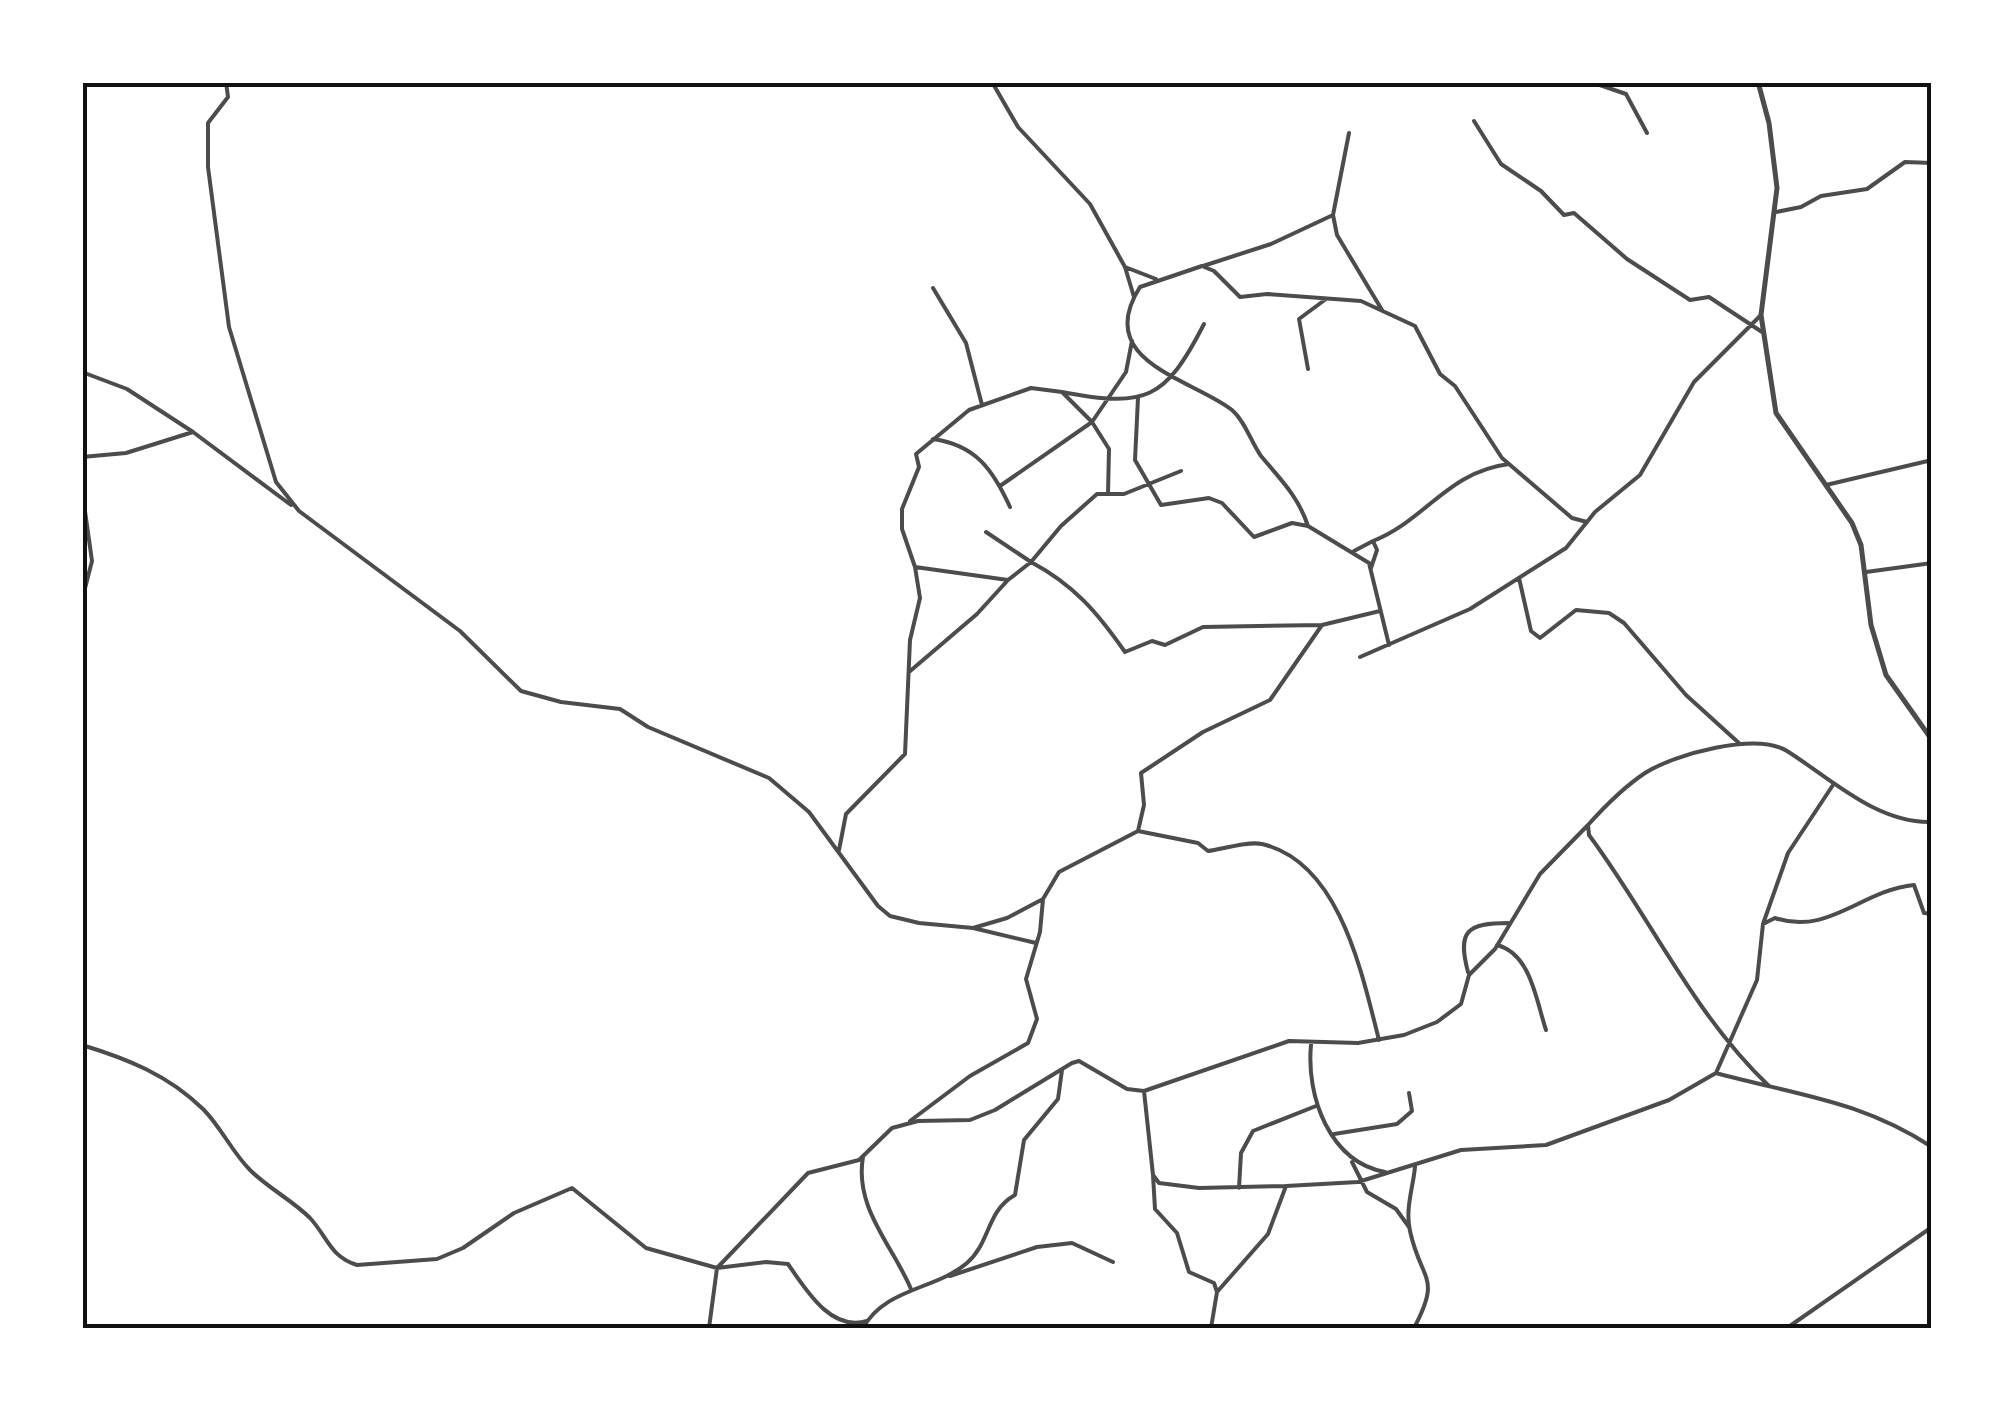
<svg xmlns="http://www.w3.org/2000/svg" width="2014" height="1411" font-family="'Roboto Condensed',sans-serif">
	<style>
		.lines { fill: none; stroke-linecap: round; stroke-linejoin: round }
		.minor { stroke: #4c4c4c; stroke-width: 4 }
		.tertiary { stroke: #4c4c4c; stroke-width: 5 }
		.neatline { fill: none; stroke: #111; stroke-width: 4 }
	</style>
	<rect width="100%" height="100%" fill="#fff"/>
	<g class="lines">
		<path class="minor" d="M226 82 228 97 208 123V167L229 327 276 482 299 511 460 631 521 691 561 702 620 709 648 727 769 778 809 812 878 906 890 916 919 923 973 928
			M992 82 1018 127 1090 204 1125 267
			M1591 82 1626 94 1647 133
			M1474 121 1501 164 1541 191 1564 215 1574 213 1627 259 1690 300 1709 297 1762 332
			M1349 133 1333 215 1337 235 1382 310
			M1776 212 1801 207 1821 196 1867 189 1905 162 1932 163
			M1203 266 1271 244 1333 215
			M933 288 966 343 982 405
			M1134 297 1125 267 1156 279
			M1308 369 1299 319 1326 299
			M82 372 127 389 193 432
			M1138 398 1135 460 1161 505 1209 498 1222 503 1254 537 1292 523 1308 526
			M933 439C976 445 993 470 1010 507
			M82 457 126 453 193 432 291 505
			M1826 485 1932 460
			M1000 486 1092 422 1062 392C1146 408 1165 400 1204 324
			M82 490 92 561 82 600
			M1108 494 1109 449 1092 422 1126 372 1132 341
			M986 532 1031 562 1061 526 1097 494H1124L1181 471
			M1373 541C1426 520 1447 472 1509 464
			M1354 551 1373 541 1377 550 1371 568
			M915 567 1008 580 1031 562C1074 585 1097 612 1125 652L1152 641 1165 645 1203 627 1322 625
			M1866 572 1932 563
			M1519 578 1531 631 1540 638 1576 610 1609 613 1624 623 1686 695 1740 744
			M1389 645 1369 563 1308 526C1298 496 1281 480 1261 456 1251 442 1245 421 1232 410 1193 379 1092 362 1140 287L1202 266 1214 271 1240 297 1267 294 1361 301 1415 326 1440 374 1455 386 1502 458 1572 518 1587 522
			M1360 657 1470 609 1566 548 1595 512 1640 475 1694 382 1761 315
			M909 672 977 614 1008 580
			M1138 831 1144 805 1141 773 1203 732 1270 700 1322 625 1380 611
			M839 850 846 814 905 754 910 640 920 598 915 567 902 529V509L919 467 916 454 969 410 1031 388 1062 392
			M1763 924 1775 918C1828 936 1862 890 1914 885L1924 913 1932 914
			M1036 943 973 928 1007 918 1043 899
			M1497 945C1531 954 1536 1000 1546 1030
			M1468 972C1457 931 1467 923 1508 923
			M82 1045C128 1059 168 1075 203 1109 221 1127 232 1152 250 1170 268 1188 292 1200 310 1218 327 1236 330 1257 357 1265L437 1259 463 1248 514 1213 572 1188 646 1248 717 1268 709 1328
			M1311 1045C1306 1097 1330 1162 1385 1172
			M1716 1073 1757 980 1763 924 1788 853 1833 785
			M1769 1086C1694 1015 1650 917 1589 835L1588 825C1605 806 1624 787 1645 773 1675 754 1756 732 1787 751 1830 778 1877 824 1932 822
			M1144 1091 1289 1041 1358 1043 1404 1035 1437 1022 1461 1004 1469 975 1495 949 1540 874 1588 825
			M910 1121 970 1076 1028 1043 1037 1019 1026 979 1040 932 1043 899 1059 872 1138 831 1198 843 1208 851C1223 849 1247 841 1262 844 1340 862 1362 974 1379 1040
			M1334 1134 1397 1124 1412 1111 1409 1093
			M863 1157C854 1208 893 1246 911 1289
			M1352 1162 1367 1192 1396 1209 1409 1227
			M1153 1175 1155 1209 1177 1233 1189 1272 1214 1283 1217 1292
			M1239 1188 1241 1153 1253 1131 1316 1106
			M950 1276 1037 1247 1072 1243 1113 1262
			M867 1321C831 1332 806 1290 788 1264L766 1262 717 1268 808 1173 859 1160 892 1128 918 1121 970 1120 995 1110 1072 1063 1079 1061 1127 1089 1144 1091 1153 1175 1159 1183 1199 1188 1286 1186
			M863 1328C885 1288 935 1290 967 1263 991 1242 986 1211 1015 1195L1024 1140 1058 1099 1062 1070
			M1211 1328 1217 1292 1268 1234 1286 1186 1358 1182 1461 1150 1546 1145 1669 1100 1716 1073C1796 1095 1860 1100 1932 1147
			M1414 1328C1442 1275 1421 1282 1410 1231 1405 1209 1413 1188 1415 1167
			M1787 1328 1932 1227"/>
		<path class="tertiary" d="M1758 82 1769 123 1777 188 1761 315 1776 413 1852 523 1861 545 1871 625 1886 675 1932 740"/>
	</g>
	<rect width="2014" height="1411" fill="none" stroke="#ffffff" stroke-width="170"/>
	<rect x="85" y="85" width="1844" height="1241" class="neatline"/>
</svg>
